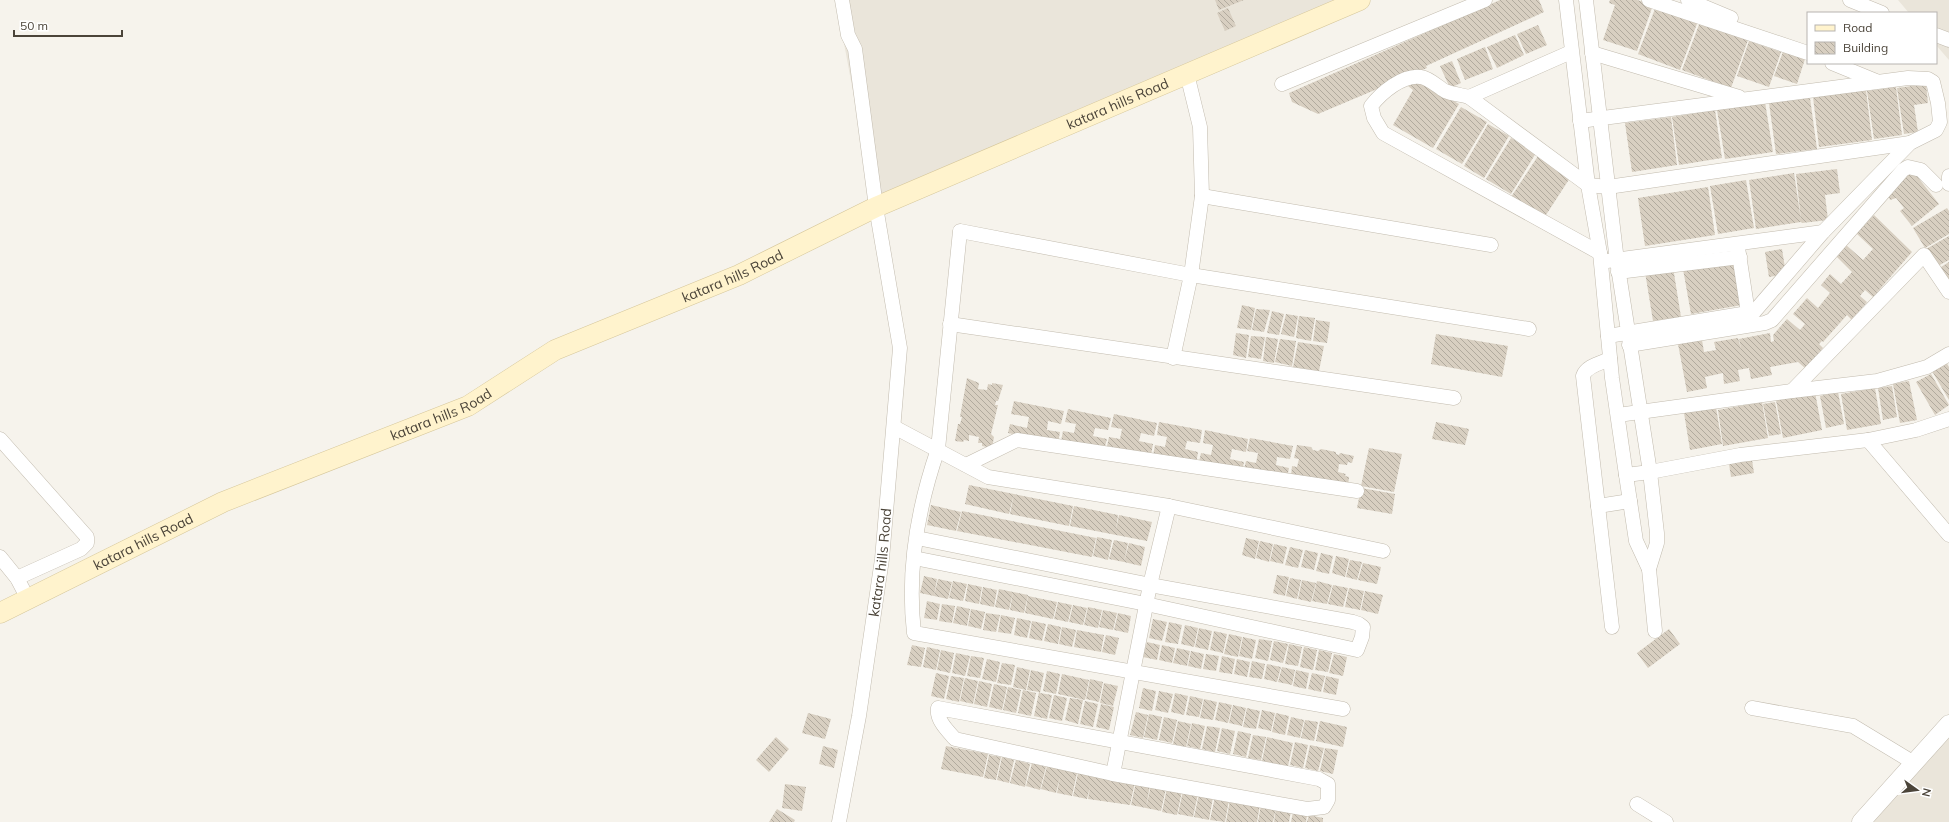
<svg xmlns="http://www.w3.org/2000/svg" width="1949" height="822" font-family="Mulish,sans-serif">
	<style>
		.residential { fill: #eae5da }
		.building { fill: url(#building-back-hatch) }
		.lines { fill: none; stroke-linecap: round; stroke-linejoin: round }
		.minor-casing { stroke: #c2bbae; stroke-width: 15 }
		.tertiary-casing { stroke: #c2bbae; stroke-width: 19 }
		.secondary-casing { stroke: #d6c79b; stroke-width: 21 }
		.minor { stroke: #fff; stroke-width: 14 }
		.tertiary { stroke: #fff; stroke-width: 18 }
		.secondary { stroke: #fff3cd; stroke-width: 20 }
		.labels { text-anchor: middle; stroke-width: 4; stroke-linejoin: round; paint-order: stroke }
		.street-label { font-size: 14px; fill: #4b4439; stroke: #fff }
	</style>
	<defs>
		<pattern id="building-back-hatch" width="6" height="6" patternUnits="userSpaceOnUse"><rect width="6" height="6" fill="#d8cfc1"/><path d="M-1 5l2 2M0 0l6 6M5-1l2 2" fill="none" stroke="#b1aa9e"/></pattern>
	</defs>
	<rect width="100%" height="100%" fill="#f6f3ec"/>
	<path class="residential" d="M836 0H1360L874 205Z
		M1898 0H1949V60L1936 45V13H1909Z
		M1949 729V822H1865Z"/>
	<path class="building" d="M1215 0H1244L1219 10Z
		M1500 0H1539L1544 12 1426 66 1427 68 1318 114 1292 102 1289 93Z
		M1610 0H1637L1653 5 1637 51 1603 40 1615 5 1609 3Z
		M1656 6 1698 21 1680 70 1638 54Z
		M1228 8 1236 26 1225 31 1217 13Z
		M1700 22 1748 40 1731 88 1682 70Z
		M1538 25 1547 45 1526 54 1517 34Z
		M1515 35 1524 55 1497 68 1487 47Z
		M1749 41 1781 52 1769 87 1737 76Z
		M1485 47 1493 69 1465 80 1457 59Z
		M1783 52 1805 59 1797 84 1774 76Z
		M1452 61 1461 83 1450 88 1440 66Z
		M1414 79 1459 104 1433 148 1393 125 1413 90 1408 86Z
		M1926 84 1928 103 1914 105 1918 132 1904 134 1897 88Z
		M1896 87 1902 135 1874 139 1867 91Z
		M1866 90 1872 140 1819 147 1813 97Z
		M1810 98 1817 149 1776 154 1769 103Z
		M1765 102 1773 152 1725 159 1717 110Z
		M1461 107 1487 122 1462 164 1436 149Z
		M1715 110 1722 158 1679 165 1672 117Z
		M1671 117 1677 165 1632 172 1625 123Z
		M1488 124 1509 136 1484 178 1464 166Z
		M1511 138 1536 153 1511 194 1486 179Z
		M1538 156 1570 178 1544 218 1511 197Z
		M1837 169 1840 193 1825 195 1828 220 1802 223 1801 222 1756 229 1749 180 1794 173 1801 220 1796 174Z
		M1912 170 1939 204 1912 226 1900 211 1904 208 1896 198 1890 200 1888 194Z
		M1746 180 1754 228 1718 234 1710 186Z
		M1708 187 1715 235 1645 246 1638 198Z
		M1947 208 1949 211V234L1925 248 1913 228Z
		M1874 215 1912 252 1873 297 1865 290 1860 296 1867 302 1852 320 1847 315 1823 342 1822 341 1819 344 1823 348 1805 368 1798 362 1770 367 1772 375 1751 379 1749 368 1738 370 1740 381 1724 384 1723 373 1705 377 1707 388 1687 392 1678 344 1702 340 1704 352 1716 350 1714 342 1738 338 1741 349 1739 339 1770 333 1771 342 1774 341 1773 335 1787 319 1800 330 1805 324 1793 314 1807 298 1818 308 1830 293 1821 285 1830 274 1841 284 1852 272 1836 256 1846 245 1863 260 1873 249 1856 233Z
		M1949 236V260L1936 267 1926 249Z
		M1782 249 1786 274 1769 277 1765 252Z
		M1735 260 1742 305 1691 314 1683 269Z
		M1949 262V280L1941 267Z
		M1673 267 1681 317 1653 321 1645 272Z
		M1242 305 1255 308 1251 330 1237 328Z
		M1256 309 1270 310 1264 332 1252 330Z
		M1272 311 1284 314 1279 335 1267 333Z
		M1286 314 1298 316 1294 337 1281 334Z
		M1299 316 1315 318 1311 341 1296 338Z
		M1316 320 1330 322 1327 343 1313 341Z
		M1236 333 1249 335 1246 358 1233 355Z
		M1436 334 1508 346 1502 377 1431 364Z
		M1251 336 1265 337 1261 359 1248 357Z
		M1266 337 1278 339 1274 363 1263 361Z
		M1280 339 1296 341 1292 366 1275 362Z
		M1298 342 1324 346 1319 371 1293 367Z
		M1946 362 1949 367V400L1932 371Z
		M1931 374 1949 405 1935 415 1916 382Z
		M967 378 979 383 978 389 987 390 988 384 992 385V383L1003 385 998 401H996L995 405H998L991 434 994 437 992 448 982 446V443H978L979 437 969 435V441L964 440 963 442 955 441 958 424H960L962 417H960Z
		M1909 381 1917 420 1900 423 1893 384Z
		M1892 386 1897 417 1883 420 1878 388Z
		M1875 388 1881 424 1847 430 1841 394Z
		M1815 392 1822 430 1783 438 1776 400Z
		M1838 392 1844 424 1826 428 1820 396Z
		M1014 401 1064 411 1061 424 1048 421 1047 430 1060 432 1058 443 1008 433 1010 424 1027 428 1029 417 1011 414Z
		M1762 402 1768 438 1723 446 1718 410Z
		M1775 402 1781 434 1769 436 1763 404Z
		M1716 407 1722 444 1690 450 1684 413Z
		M1068 409 1111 418 1108 430 1095 428 1093 436 1107 439 1104 450 1061 441 1063 431 1074 433 1076 424 1065 422Z
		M1114 414 1157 423 1154 436 1141 433 1139 441 1153 444 1151 455 1107 446 1109 437 1120 439 1122 429 1111 427Z
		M1159 422 1202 430 1200 443 1187 441 1185 449 1198 452 1196 464 1153 456 1155 445 1165 447 1167 437 1157 435Z
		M1436 422 1469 429 1465 445 1432 439Z
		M1205 430 1248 439 1246 452 1232 449 1230 459 1244 462 1242 471 1199 462 1201 453 1211 455 1213 445 1203 443Z
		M1250 438 1293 446 1290 459 1277 457 1276 465 1289 468 1287 478 1244 470 1246 461 1256 463 1258 453 1247 451Z
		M1297 445 1311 447 1313 450 1318 451 1321 449 1336 452V454L1339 455 1340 453 1354 456 1352 463 1348 462 1347 465 1339 464 1338 472 1346 474 1345 476 1349 477 1348 487 1291 476 1292 466 1297 467 1299 459 1294 458Z
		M1369 448 1402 454 1394 492 1361 486Z
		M1752 460 1754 473 1731 477 1729 464Z
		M969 485 1014 494 1009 514 965 504Z
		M1361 488 1395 494 1392 514 1357 508Z
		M1014 494 1073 506 1069 526 1010 514Z
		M931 505 961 512 956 531 927 525Z
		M1074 506 1118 515 1116 530 1119 515 1152 522 1147 541 1070 526Z
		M962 511 1096 538 1092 557 957 531Z
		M1097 537 1112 540 1108 560 1093 556Z
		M1246 538 1259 541 1255 559 1242 555Z
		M1114 540 1128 543 1124 562 1109 559Z
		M1260 541 1273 544 1269 562 1256 558Z
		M1129 543 1145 547 1141 566 1124 562Z
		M1274 544 1287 547 1283 564 1270 561Z
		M1290 547 1303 550 1298 568 1285 565Z
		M1305 550 1318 553 1314 570 1301 567Z
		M1321 553 1333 556 1329 574 1316 571Z
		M1336 556 1349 559 1345 577 1332 573Z
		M1350 560 1362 562 1357 580 1346 577Z
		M1363 563 1381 567 1377 584 1358 580Z
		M1277 575 1289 577 1285 596 1273 593Z
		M924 576 937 579 934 596 920 593Z
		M1290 578 1301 580 1297 599 1286 596Z
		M938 579 952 582 948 599 934 596Z
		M1302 580 1316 583 1311 602 1298 599Z
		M953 581 967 584 963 601 949 598Z
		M1317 581 1332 585 1327 604 1312 601Z
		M968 584 982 587 979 604 965 601Z
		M1333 585 1348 588 1343 607 1328 604Z
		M983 587 997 590 994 607 980 604Z
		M1349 588 1364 591 1360 610 1345 607Z
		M999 589 1013 592 1009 610 995 607Z
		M1365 591 1383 595 1378 614 1361 610Z
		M1013 592 1028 595 1024 613 1010 610Z
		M1028 596 1057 602 1053 619 1025 613Z
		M927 601 940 604 937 620 924 618Z
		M1058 602 1072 605 1068 622 1054 619Z
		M942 604 955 606 952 623 939 621Z
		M1073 605 1087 608 1083 625 1069 622Z
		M957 606 970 609 967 626 953 623Z
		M1088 607 1102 610 1098 628 1084 625Z
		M971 609 985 612 981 629 968 626Z
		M1103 610 1117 613 1113 630 1099 627Z
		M986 613 1000 615 996 632 983 630Z
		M1118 613 1131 616 1128 633 1114 630Z
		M1001 615 1015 618 1011 634 998 632Z
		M1017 618 1031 621 1027 638 1014 635Z
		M1153 619 1167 622 1162 641 1149 638Z
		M1032 621 1046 624 1042 641 1029 638Z
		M1169 622 1182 625 1178 644 1165 642Z
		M1048 624 1061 627 1058 644 1044 641Z
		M1185 625 1198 628 1194 647 1181 644Z
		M1062 627 1076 630 1072 647 1059 644Z
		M1199 628 1212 631 1208 650 1195 647Z
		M1669 629 1680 644 1648 668 1637 653Z
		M1077 630 1104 635 1101 652 1074 647Z
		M1214 631 1227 634 1223 653 1210 650Z
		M1229 634 1242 637 1238 657 1224 654Z
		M1106 635 1119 638 1115 655 1102 652Z
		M1243 637 1256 640 1252 659 1239 656Z
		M1259 639 1272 641 1268 661 1255 658Z
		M1274 641 1288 644 1283 663 1270 660Z
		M1147 642 1160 645 1157 660 1143 657Z
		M1289 644 1302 647 1298 666 1285 664Z
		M912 645 925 648 921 667 907 665Z
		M1162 645 1175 648 1172 663 1159 660Z
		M927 647 940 650 936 670 923 667Z
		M1304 647 1317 650 1313 670 1300 667Z
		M1177 648 1190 651 1187 666 1173 663Z
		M941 650 954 653 950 673 937 670Z
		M1319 650 1332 653 1328 672 1315 670Z
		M1191 651 1204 654 1201 669 1188 666Z
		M956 653 970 656 965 676 952 673Z
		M1206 654 1219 656 1216 671 1203 669Z
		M1334 654 1347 657 1343 676 1329 673Z
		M971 656 984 658 980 678 967 676Z
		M1222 656 1235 659 1232 674 1219 672Z
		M987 659 1000 662 996 682 982 679Z
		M1237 659 1250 662 1247 677 1234 674Z
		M1252 661 1265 664 1262 679 1249 677Z
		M1002 663 1015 665 1011 685 997 683Z
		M1267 664 1281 667 1277 682 1264 679Z
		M1017 667 1030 670 1026 690 1013 687Z
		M1282 667 1295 670 1292 685 1278 682Z
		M1031 670 1044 673 1040 693 1052 695 1047 719 1034 716 1039 692 1027 690Z
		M1296 670 1309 673 1306 689 1293 686Z
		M1047 671 1060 674 1056 694 1043 691Z
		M936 673 949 676 944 699 931 696Z
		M1312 673 1325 676 1321 692 1308 689Z
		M1062 674 1089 680 1085 700 1058 694Z
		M951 676 964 678 959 702 946 699Z
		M1326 676 1339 679 1336 695 1323 692Z
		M965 678 978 681 973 704 960 701Z
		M1090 679 1103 682 1099 702 1086 699Z
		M979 681 992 684 987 707 974 704Z
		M1104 683 1118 686 1113 706 1100 703Z
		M994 684 1007 687 1002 710 989 707Z
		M1008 687 1021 690 1016 713 1003 710Z
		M1143 688 1156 691 1152 711 1139 708Z
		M1023 690 1036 693 1031 716 1018 713Z
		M1159 691 1173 694 1168 713 1155 710Z
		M1175 693 1188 696 1184 715 1171 712Z
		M1054 695 1067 698 1062 721 1049 718Z
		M1190 696 1203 699 1199 717 1186 715Z
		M1070 698 1083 700 1078 724 1065 720Z
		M1204 699 1217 702 1213 720 1200 718Z
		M1085 701 1098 704 1093 727 1080 724Z
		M1219 702 1232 705 1228 723 1215 720Z
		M1101 704 1114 707 1109 730 1096 727Z
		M1233 705 1246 708 1242 726 1229 723Z
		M1247 708 1260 711 1256 729 1243 727Z
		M1262 710 1275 713 1271 731 1258 728Z
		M1136 712 1148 715 1143 738 1130 735Z
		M808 713 831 719 825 739 802 733Z
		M1276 713 1289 716 1285 735 1272 732Z
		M1149 714 1162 717 1157 740 1144 737Z
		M1164 717 1177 720 1172 743 1159 740Z
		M1291 717 1304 720 1300 738 1287 735Z
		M1305 720 1318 722 1314 741 1301 738Z
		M1178 721 1191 724 1186 747 1173 744Z
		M1320 721 1347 727 1343 747 1316 741Z
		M1192 723 1205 726 1200 749 1187 746Z
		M1207 726 1220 728 1215 752 1202 749Z
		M1222 728 1235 731 1230 754 1217 751Z
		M1238 731 1251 734 1246 757 1233 754Z
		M1253 735 1266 737 1261 760 1248 758Z
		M776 737 789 749 769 772 756 760Z
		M1267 737 1293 743 1288 766 1262 761Z
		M1295 742 1308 745 1303 768 1290 765Z
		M1310 745 1324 748 1318 771 1305 768Z
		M823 746 838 750 834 768 819 764Z
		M946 746 988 754 983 777 941 769Z
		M1325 748 1338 750 1333 774 1320 771Z
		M989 755 1001 757 996 780 984 778Z
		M1002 757 1014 760 1009 783 997 780Z
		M1016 760 1030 764 1025 787 1010 783Z
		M1032 763 1046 767 1040 790 1026 786Z
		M1047 766 1077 773 1072 796 1057 793 1060 777 1056 793 1041 789Z
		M1078 773 1135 782 1130 805 1088 799 1090 787 1087 799 1073 796Z
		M1136 782 1150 785 1146 808 1131 805Z
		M785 784 806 787 802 811 782 808Z
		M1151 785 1166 788 1161 811 1146 808Z
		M1167 788 1182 791 1177 815 1162 812Z
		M1183 791 1198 794 1193 817 1178 814Z
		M1199 794 1213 797 1209 820 1194 817Z
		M1215 797 1229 800 1225 822 1210 820Z
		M1230 800 1260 805 1257 822H1226Z
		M1261 805 1276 808 1273 822H1258Z
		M1276 808 1291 811 1289 822H1274Z
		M777 809 795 820 794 822H769Z
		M1293 812 1307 815 1306 822H1291Z
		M1309 815 1323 818V822H1307Z"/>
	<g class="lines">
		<defs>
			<g id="minor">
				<path d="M1566 0 1588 185 1600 253 1612 378 1626 475 1636 541 1649 569"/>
				<path d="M1586 0 1617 261 1650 472 1657 533V543L1649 569 1655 631"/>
				<path d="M1649 0 1808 53"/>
				<path d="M1688 0 1731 18"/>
				<path d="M1850 0 1882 13"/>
				<path d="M1936 35 1949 40"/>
				<path d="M1571 52 1469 97 1588 185 1608 187 1910 143"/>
				<path d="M1592 53 1739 97"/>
				<path d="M1832 63 1876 81"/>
				<path d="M1187 74 1200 127 1202 196"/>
				<path d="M1282 84 1485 0"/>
				<path d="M1469 97C1462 95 1452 94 1445 91 1438 87 1429 78 1421 77 1403 74 1381 93 1371 106L1374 118 1383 133 1600 253"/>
				<path d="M1580 121 1908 78 1928 79 1933 82 1938 103 1940 122 1936 130 1910 143 1823 232 1754 312 1608 336"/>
				<path d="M1949 176V184"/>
				<path d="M1738 248 1748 313"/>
				<path d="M1607 261 1823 232"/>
				<path d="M1618 272 1740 257"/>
				<path d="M950 324 1454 398"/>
				<path d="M1629 345 1765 323 1772 320 1903 170 1908 167 1921 170 1936 185"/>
				<path d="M1173 358 1191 275 1202 196 1491 245"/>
				<path d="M1610 359C1601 363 1586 366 1583 376L1612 627"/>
				<path d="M1792 391 1924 255 1949 292"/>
				<path d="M1618 415 1792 391 1877 381 1927 367 1949 354"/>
				<path d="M894 427 988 477 1169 506 1383 551"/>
				<path d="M0 439 87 537V543L81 549 17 578"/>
				<path d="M1868 440 1949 535"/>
				<path d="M966 465 1017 440 1357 491"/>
				<path d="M1626 475 1650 472 1740 455 1868 440 1916 430 1949 419"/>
				<path d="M1598 506 1630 501"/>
				<path d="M0 557 17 578 28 599"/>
				<path d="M914 558 1146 604 1357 650 1362 637 1363 627 1359 624 1353 622 1150 585 917 538"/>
				<path d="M938 708 1319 779 1328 784V800L1324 807 1307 809 1113 774 955 739C948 731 936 720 938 708Z"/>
				<path d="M1752 708 1853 726 1914 763"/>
				<path d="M1343 709 914 633C907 572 918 507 938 449L960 231 1191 275 1529 329"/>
				<path d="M1113 774 1150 585 1169 506"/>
				<path d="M1637 804 1666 822"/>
				<path id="s1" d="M839 822 859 716 882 559 900 348 876 207 855 49 848 35 842 0"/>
			</g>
			<path id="tertiary" d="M1861 822 1949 724"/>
			<g id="secondary">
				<path id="s2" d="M0 613 223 502 468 406 555 350 739 275 876 207 1360 0"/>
			</g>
		</defs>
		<use href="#minor" class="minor-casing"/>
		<use href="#tertiary" class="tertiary-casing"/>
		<use href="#secondary" class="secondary-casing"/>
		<use href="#minor" class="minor"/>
		<use href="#tertiary" class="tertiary"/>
		<use href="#secondary" class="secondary"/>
	</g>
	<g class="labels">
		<g class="street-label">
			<text dy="5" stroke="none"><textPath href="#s2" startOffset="1230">katara hills Road</textPath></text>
			<text dy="5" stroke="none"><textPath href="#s2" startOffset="808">katara hills Road</textPath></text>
			<text dy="5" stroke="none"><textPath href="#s2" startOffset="484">katara hills Road</textPath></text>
			<text dy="5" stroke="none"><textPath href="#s2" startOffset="160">katara hills Road</textPath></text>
			<text dy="5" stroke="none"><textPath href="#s1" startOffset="263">katara hills Road</textPath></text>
		</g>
	</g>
	<rect x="1807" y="12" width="130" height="52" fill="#ffffff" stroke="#b7b4b0"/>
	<rect x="1815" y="25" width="20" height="6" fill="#fff3cd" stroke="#b7b4b0"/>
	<text x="1843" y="32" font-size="12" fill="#4b4439">Road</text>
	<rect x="1815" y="42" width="20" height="12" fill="url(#building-back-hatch)" stroke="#b7b4b0"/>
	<text x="1843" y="52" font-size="12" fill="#4b4439">Building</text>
	<g transform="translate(1917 790) rotate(104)" stroke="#ffffff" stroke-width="3" paint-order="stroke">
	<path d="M0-3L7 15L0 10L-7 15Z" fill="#4b4439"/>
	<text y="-6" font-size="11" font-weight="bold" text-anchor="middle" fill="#4b4439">N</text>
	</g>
	<path d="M14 30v6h108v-6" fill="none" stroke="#4b4439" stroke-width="2"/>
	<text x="20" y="30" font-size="12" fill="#4b4439" stroke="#ffffff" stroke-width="3" paint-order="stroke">50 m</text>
</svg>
